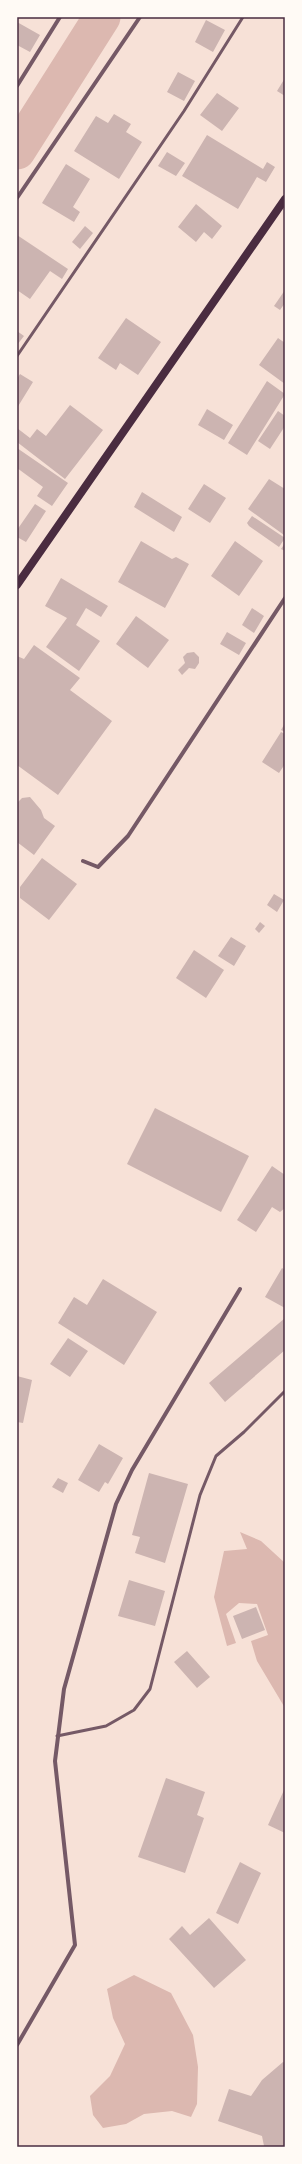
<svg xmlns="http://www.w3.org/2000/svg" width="302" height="2164" font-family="Raleway,sans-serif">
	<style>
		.water { fill: #dcb8b0 }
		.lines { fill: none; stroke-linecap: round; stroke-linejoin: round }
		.river { stroke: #dcb8b0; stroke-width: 37 }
		.building { fill: #ccb4b1 }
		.service { stroke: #755966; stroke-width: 3 }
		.minor { stroke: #755966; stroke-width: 4 }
		.secondary { stroke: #4a2c40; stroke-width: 8 }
		.neatline { fill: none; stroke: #4a2c40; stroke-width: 1.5 }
	</style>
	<rect width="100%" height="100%" fill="#f7e1d7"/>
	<path class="water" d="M240 1532 261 1541 285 1563V1708L257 1661 251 1641 268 1635 257 1604 239 1603 226 1614 236 1643 227 1646 214 1597 224 1551 247 1549Z
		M134 1975 171 1993 193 2035 198 2067 197 2104 191 2117 172 2111 144 2114 126 2124 103 2128 93 2115 90 2096 110 2076 125 2044 113 2018 107 1989Z"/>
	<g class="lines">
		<path class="river" d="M17 151 102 17"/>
	</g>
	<path class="building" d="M206 20 225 30 213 52 195 42Z
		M17 22 40 35 30 52 17 45Z
		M178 72 195 81 184 101 167 92Z
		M285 78V96L277 91Z
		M217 93 239 108 222 131 200 115Z
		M114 114 131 124 126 132 142 142 119 179 74 151 96 116 108 123Z
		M207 135 263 169 267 162 275 167 266 182 257 177 238 209 182 176Z
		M167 152 185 163 176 176 158 166Z
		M66 164 90 179 73 207 80 212 74 222 42 203Z
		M196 204 222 226 212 239 204 232 196 242 178 227Z
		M85 226 93 233 80 249 72 242Z
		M17 235 68 269 62 279 50 271 30 299 17 290Z
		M285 290V303L280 310 274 306Z
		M126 318 161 342 138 375 120 363 116 370 98 358Z
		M17 331 24 336 17 345Z
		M278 338 285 343V384L259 365Z
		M20 374 33 382 17 408V379Z
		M267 381 285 394 247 455 228 443Z
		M70 405 103 430 65 479 17 442V428L30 438 37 429 46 436Z
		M207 409 233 425 224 440 198 425Z
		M278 411 285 416V426L270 449 258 441Z
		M17 448 68 483 52 506 37 496 43 487 17 468Z
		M269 479 285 489 284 535 248 509Z
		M204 484 226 498 210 523 188 509Z
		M142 492 182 517 174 532 134 507Z
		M35 504 46 511 26 542 17 537V530Z
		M252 516 285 538 279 547 249 526 247 523Z
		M141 541 172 559 176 557 189 564 165 608 118 582Z
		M235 541 263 561 239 596 211 576Z
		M285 543V551L281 549Z
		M61 578 108 606 101 617 86 608 76 625 100 641 79 671 46 647 67 618 45 606Z
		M252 608 264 616 254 633 242 625Z
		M136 616 169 640 148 668 116 644Z
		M227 632 246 643 239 655 220 644Z
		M34 645 80 678 70 690 112 721 58 795 17 765V656L24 659Z
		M194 652 199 657V663L195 669 189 668 182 675 178 670 185 663 183 657 187 653Z
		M285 723V732L281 730Z
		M281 732 285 734V764L279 773 262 762Z
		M30 797 41 810 44 818 55 826 34 855 17 842V803L22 798Z
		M42 858 77 884 49 920 20 898V887Z
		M274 894 284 900 277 912 267 905Z
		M260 922 265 926 259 933 255 929Z
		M231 937 246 946 234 966 218 956Z
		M194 950 224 970 206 998 176 978Z
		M155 1108 249 1156 221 1212 127 1164Z
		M272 1166 285 1175V1208L280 1212 272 1207 256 1232 237 1220Z
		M282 1268 285 1270V1308L265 1297Z
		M103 1279 157 1312 124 1365 58 1323 74 1297 87 1305Z
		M285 1318V1350L225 1402 209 1383Z
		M68 1338 88 1351 70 1377 50 1364Z
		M17 1376 32 1380 23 1423 17 1422Z
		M99 1444 123 1458 108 1484 105 1482 99 1492 78 1480Z
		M149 1473 188 1484 165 1563 135 1553 140 1537 132 1535Z
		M58 1478 68 1483 63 1493 52 1487Z
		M129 1580 165 1591 155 1626 118 1616Z
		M256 1607 265 1630 242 1639 233 1616Z
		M187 1651 210 1677 197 1688 174 1662Z
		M166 1778 205 1792 197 1815 204 1818 185 1873 138 1857Z
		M285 1788V1833L268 1825Z
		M240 1862 261 1873 238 1924 216 1913Z
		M209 1918 246 1960 214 1988 169 1939 182 1926 190 1935Z
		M283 2062 285 2063V2147L264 2146 262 2136 218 2121 229 2089 251 2096 262 2080Z"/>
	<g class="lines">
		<path class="service" d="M17 356 184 111 243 17
			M57 1736 106 1726 134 1710 150 1689 200 1495 216 1456 244 1432 285 1391"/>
		<path class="minor" d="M17 86 60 17
			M17 198 140 17
			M83 861 98 867 128 836 285 598
			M17 2045 75 1945 55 1761 64 1689 116 1504 132 1470 240 1289"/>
		<path class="secondary" d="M17 585 285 199"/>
	</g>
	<rect width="302" height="2164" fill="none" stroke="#fffaf5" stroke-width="36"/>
	<rect x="18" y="18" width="266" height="2128" class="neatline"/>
</svg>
